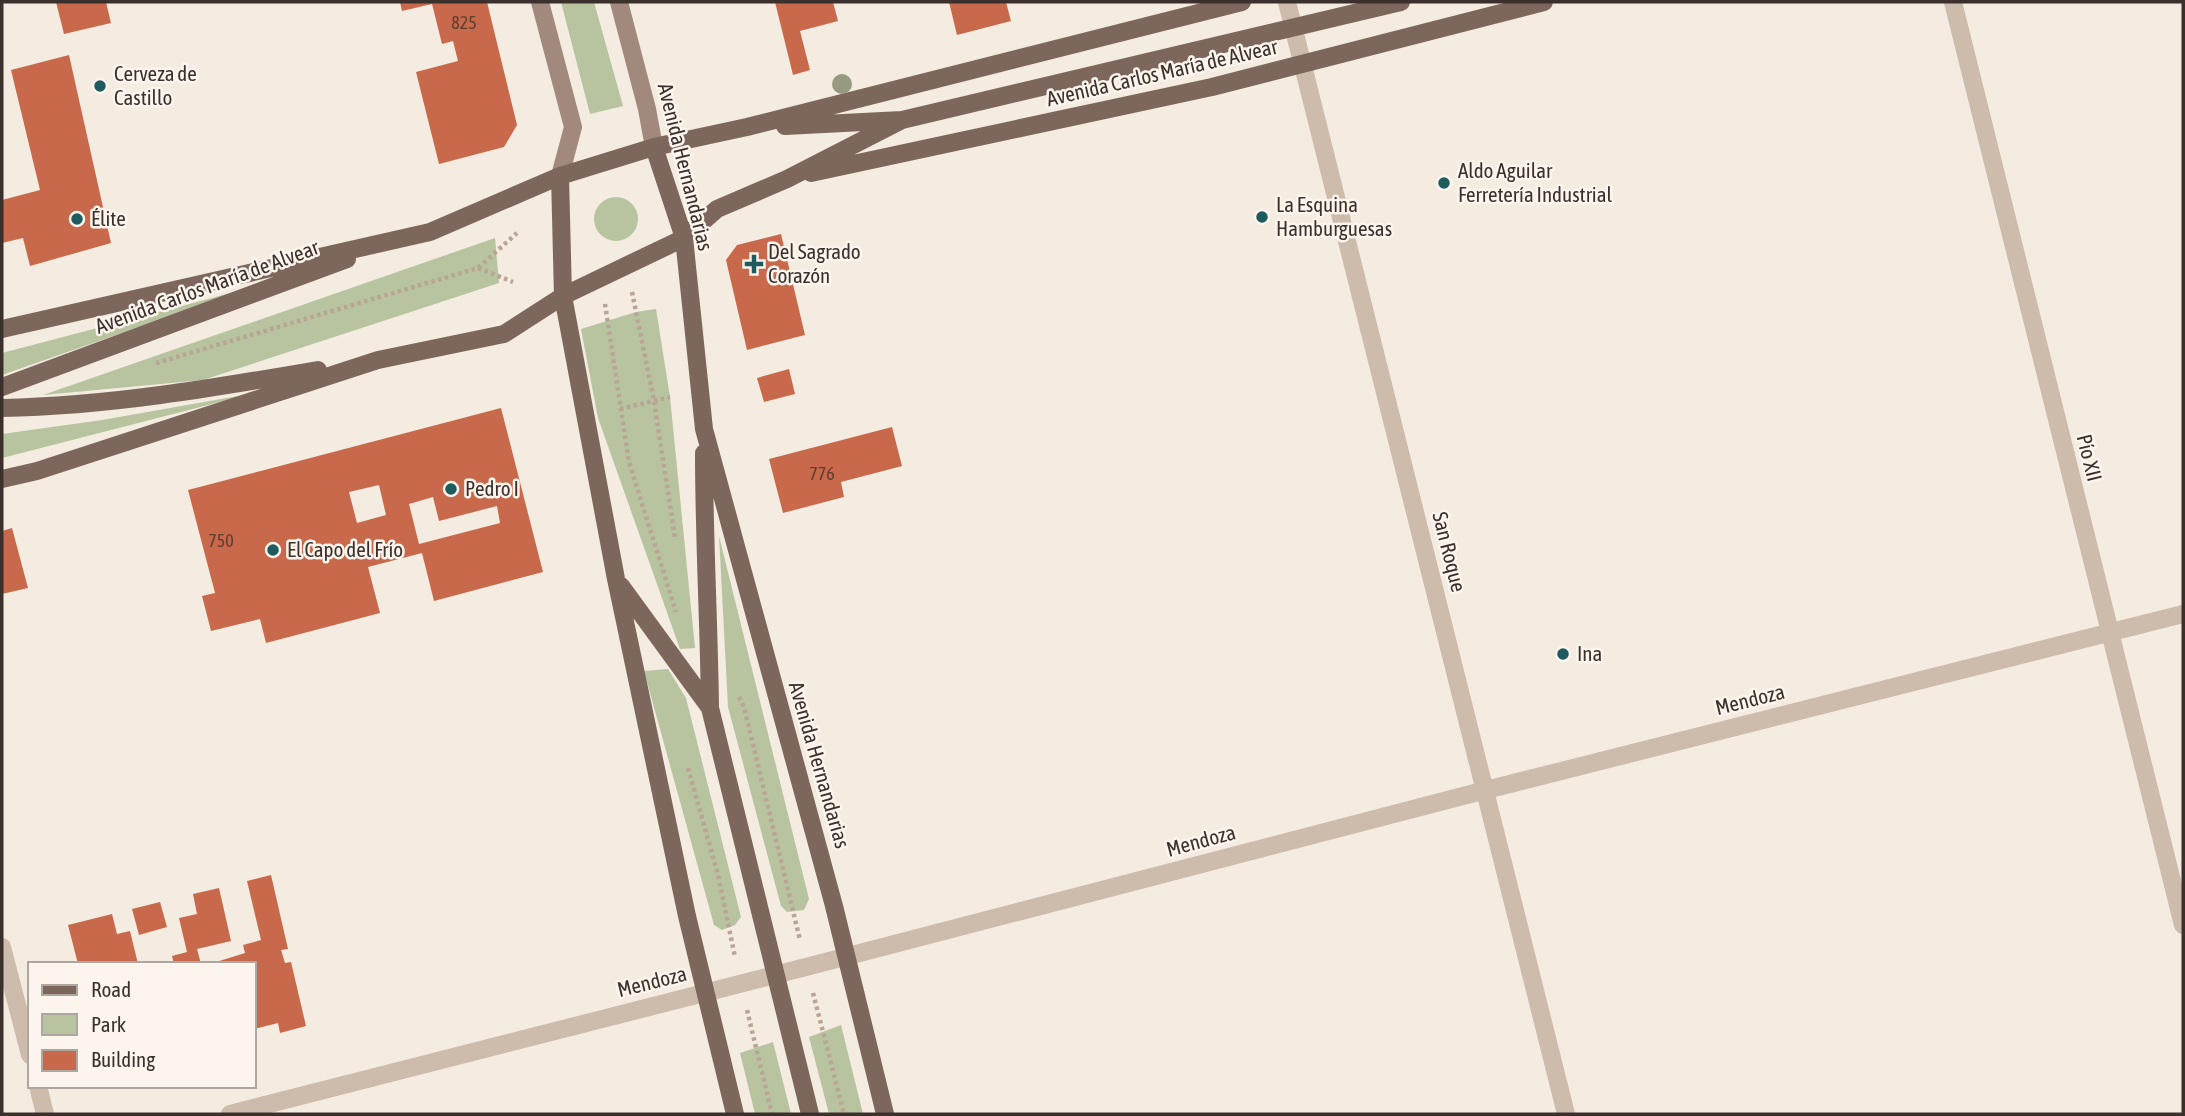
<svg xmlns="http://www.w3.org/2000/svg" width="2185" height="1116" font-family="'Asap Condensed',sans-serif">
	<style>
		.green { fill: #b8c4a0 }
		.building { fill: #c8694b; fill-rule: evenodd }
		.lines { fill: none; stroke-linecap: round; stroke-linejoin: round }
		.path { stroke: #b9a596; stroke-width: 4.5; stroke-dasharray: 3.5 3.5; stroke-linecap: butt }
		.street { stroke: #cdbbac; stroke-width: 18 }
		.secondary { stroke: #a18a7d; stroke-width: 18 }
		.primary { stroke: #7d675c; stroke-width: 18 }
		.tree { fill: #969b7f }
		.poi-dot { fill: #1f5a5e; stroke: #fbf5ee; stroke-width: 2.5 }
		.labels { text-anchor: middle; stroke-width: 5; stroke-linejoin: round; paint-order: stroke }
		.number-label { font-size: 18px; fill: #5e3e33 }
		.street-label { font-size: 21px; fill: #3b302b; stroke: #fbf5ee }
		.poi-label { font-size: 21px; fill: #3b302b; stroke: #fbf5ee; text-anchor: start }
	</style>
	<rect width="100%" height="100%" fill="#f4ebe1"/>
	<path class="green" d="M561 2H594L623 106 590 114Z
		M594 219a22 22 0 1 1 44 0a22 22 0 1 1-44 0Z
		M495 238 499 283 203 380 43 395Z
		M250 288 2 375V353Z
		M656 309 670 397 695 648 680 649 598 418 581 329 636 312Z
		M255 393 2 458V434L102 420Z
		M719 536 809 899 804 910 787 912 781 906 728 707Z
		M668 669 686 698 741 917 735 925 722 930 714 925 644 671Z
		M841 1025 863 1114H829L809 1037Z
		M773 1042 791 1114H755L740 1053Z"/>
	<path class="building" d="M56 2H106L111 23 64 34Z
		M400 2H487L517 125 504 147 439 164 416 72 458 61 453 41 442 44 432 4 402 11Z
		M775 2H833L838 21 800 31 810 70 793 75Z
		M949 2H1006L1011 21 957 35Z
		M69 55 111 243 30 266 23 238 2 243V200L40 190 11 70Z
		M781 234 805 335 747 350 726 260 737 245Z
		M789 369 795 394 764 402 757 378Z
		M501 408 543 572 434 601 422 553 368 567 380 613 266 643 260 619 211 631 202 596 215 593 188 490ZM379 485 386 515 357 523 349 492ZM433 497 439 521 497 506 500 523 419 544 409 504Z
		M892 427 902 466 841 482 844 497 783 513 769 459Z
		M12 528 28 588 2 594V531Z
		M271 875 288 949 281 950 285 963 291 962 306 1026 280 1033 278 1023 254 1029V964L213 963 245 953 243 945 261 940 247 881Z
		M219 888 231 941 197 949 201 964H174L172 956 187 952 179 918 197 914 193 894Z
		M160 902 167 927 139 935 132 909Z
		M112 914 117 934 130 931 138 964H78L68 925Z"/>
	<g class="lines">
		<path class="path" d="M478 268 513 282
			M632 292 654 401 675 538
			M605 304 629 462 676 612
			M156 363 478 268 517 233
			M620 409 670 397
			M739 697 744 707 800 940
			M688 768 718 875 735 957
			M813 993 844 1114
			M747 1010 772 1114"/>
		<path class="street" d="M1287 2 1566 1114
			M1953 2 2183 925
			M2 947 30 1055
			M38 1086 45 1114
			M230 1114 806 967 1486 790 2183 614"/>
		<path class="secondary" d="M540 2 573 127 560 176
			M619 2 647 109 654 147"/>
		<path class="primary" d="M785 126 902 120 1401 2
			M654 147 684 238 704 429 834 906 885 1114
			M811 173 1212 87 1544 2
			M560 176 563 296 616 579 687 916 735 1114
			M2 329 430 232 560 176 654 147 747 127 1242 2
			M2 387 347 259
			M2 408C108 406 213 388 318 370
			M704 453C704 538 709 623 710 708L810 1114
			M2 479 37 471 378 360 504 334 563 296 684 238 717 209 787 179 902 120
			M621 586 710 708"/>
	</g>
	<circle class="tree" cx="842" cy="84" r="10"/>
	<g class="poi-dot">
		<circle cx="100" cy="86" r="7"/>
		<circle cx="1444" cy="183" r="7"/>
		<circle cx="1262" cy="217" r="7"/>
		<circle cx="77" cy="219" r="7"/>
		<path d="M750.5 253.5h7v7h7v7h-7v7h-7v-7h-7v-7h7z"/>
		<circle cx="451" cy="489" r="7"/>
		<circle cx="273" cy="550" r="7"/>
		<circle cx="1563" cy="654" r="7"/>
	</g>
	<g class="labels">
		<g class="number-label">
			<text x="464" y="29">825</text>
			<text x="822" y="480">776</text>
			<text x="221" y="547">750</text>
		</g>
		<g class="street-label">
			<text transform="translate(1162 73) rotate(-13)" y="7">Avenida Carlos María de Alvear</text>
			<text transform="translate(685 167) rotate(76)" y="7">Avenida Hernandarias</text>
			<text transform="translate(207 287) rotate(-20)" y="7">Avenida Carlos María de Alvear</text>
			<text transform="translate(2089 458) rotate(76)" y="7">Pío XII</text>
			<text transform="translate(1449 552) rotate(76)" y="7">San Roque</text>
			<text transform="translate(1750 700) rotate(-14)" y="7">Mendoza</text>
			<text transform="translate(819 765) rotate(74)" y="7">Avenida Hernandarias</text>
			<text transform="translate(1201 841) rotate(-15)" y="7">Mendoza</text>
			<text transform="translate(652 982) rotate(-14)" y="7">Mendoza</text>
		</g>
		<g class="poi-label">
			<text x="114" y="81">Cerveza de<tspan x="114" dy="24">Castillo</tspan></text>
			<text x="1458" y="178">Aldo Aguilar<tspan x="1458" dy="24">Ferretería Industrial</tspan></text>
			<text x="1276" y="212">La Esquina<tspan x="1276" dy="24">Hamburguesas</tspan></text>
			<text x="91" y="226">Élite</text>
			<text x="768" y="259">Del Sagrado<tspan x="768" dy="24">Corazón</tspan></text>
			<text x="465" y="496">Pedro I</text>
			<text x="287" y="557">El Capo del Frío</text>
			<text x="1577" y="661">Ina</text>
		</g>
	</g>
	<rect width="2185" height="1116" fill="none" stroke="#3b302b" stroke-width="7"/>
	<rect x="28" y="962" width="228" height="126" fill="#fbf5ee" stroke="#aea6a0" stroke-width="2"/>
	<rect x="42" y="985" width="35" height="10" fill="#7d675c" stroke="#aea6a0" stroke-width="2"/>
	<text x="91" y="997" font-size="21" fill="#3b302b">Road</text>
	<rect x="42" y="1014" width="35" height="21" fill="#b8c4a0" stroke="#aea6a0" stroke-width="2"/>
	<text x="91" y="1032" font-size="21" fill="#3b302b">Park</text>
	<rect x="42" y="1050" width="35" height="21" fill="#c8694b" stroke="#aea6a0" stroke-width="2"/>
	<text x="91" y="1067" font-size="21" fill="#3b302b">Building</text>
</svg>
